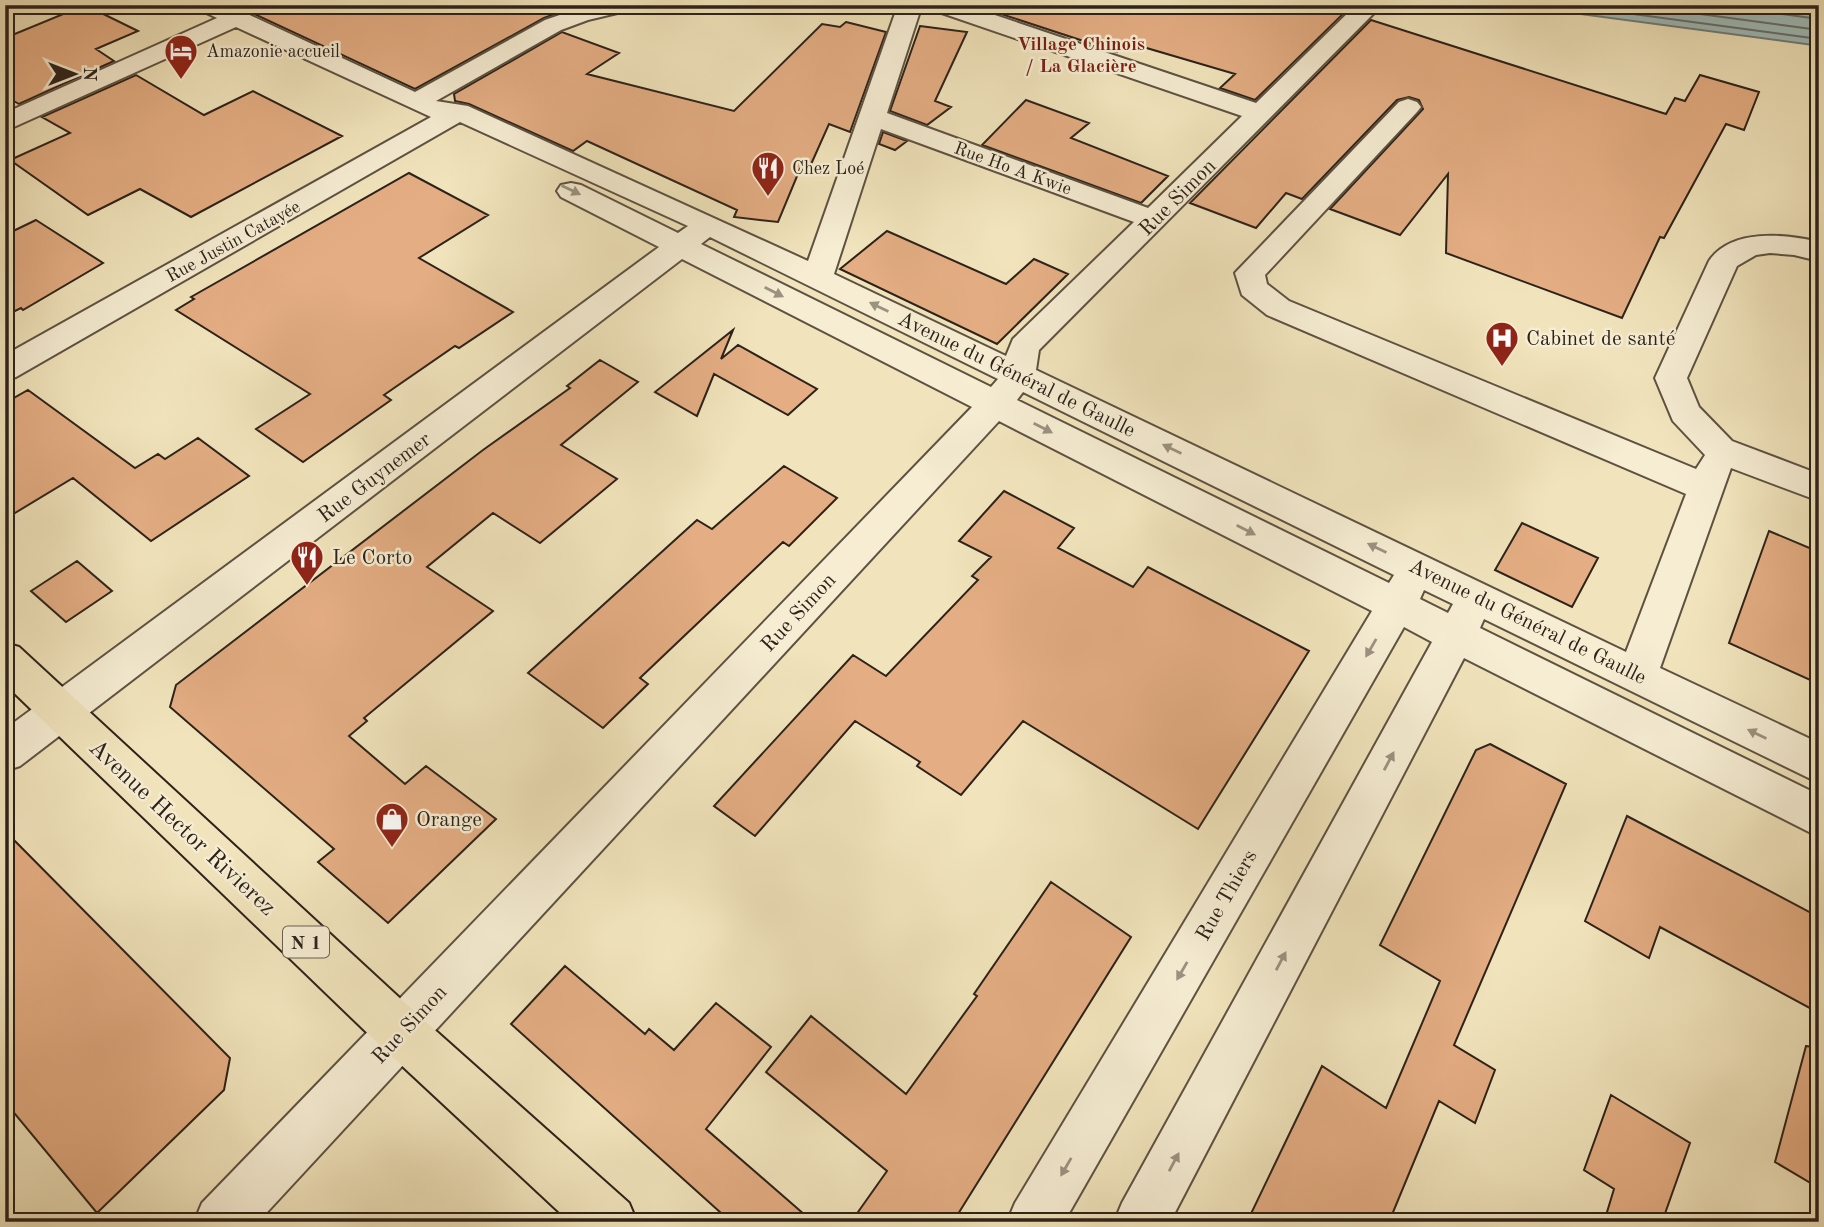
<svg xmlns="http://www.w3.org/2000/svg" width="1824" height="1227" font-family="'Old Standard TT',serif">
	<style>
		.water { fill: #9ebcba; stroke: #707e7a; stroke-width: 2 }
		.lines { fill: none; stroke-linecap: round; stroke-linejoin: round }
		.shore { stroke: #656f6a; stroke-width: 2 }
		.building { fill: #e4ad83; stroke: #2c221a; stroke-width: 2 }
		.minor-casing { stroke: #5d5242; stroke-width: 4 }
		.major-casing { stroke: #2c221a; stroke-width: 4 }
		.minor { fill: #f6edd3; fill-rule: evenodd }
		.major { fill: #f1e4bc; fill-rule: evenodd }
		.oneway { fill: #9b9280 }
		.labels { text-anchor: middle; stroke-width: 5; stroke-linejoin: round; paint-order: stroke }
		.far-poi-label { font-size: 18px; fill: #2c221a; stroke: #f6edd3; text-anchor: start }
		.far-street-label { font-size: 18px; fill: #2c221a; stroke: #f6edd3 }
		.far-neighbourhood-label { font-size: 19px; font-weight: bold; fill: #7a1f14; stroke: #f6edd3 }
		.shield { fill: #f6edd3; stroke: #695f52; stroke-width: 2 }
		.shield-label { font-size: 19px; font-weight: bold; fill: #2c221a }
		.street-label { font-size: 21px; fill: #2c221a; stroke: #f6edd3 }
		.poi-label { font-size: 21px; fill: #2c221a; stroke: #f6edd3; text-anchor: start }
		.near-street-label { font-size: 24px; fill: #2c221a; stroke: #f6edd3 }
	</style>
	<rect width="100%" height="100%" fill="#f1e4bc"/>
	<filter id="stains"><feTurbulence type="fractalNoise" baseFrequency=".00286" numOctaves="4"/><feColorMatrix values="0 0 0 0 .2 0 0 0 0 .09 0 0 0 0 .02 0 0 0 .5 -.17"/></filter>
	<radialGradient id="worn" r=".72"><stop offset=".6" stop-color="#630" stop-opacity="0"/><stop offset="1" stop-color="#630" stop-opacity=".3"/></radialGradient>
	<path class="water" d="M1513 5H1819V46L1813 45Z"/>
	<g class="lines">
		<path class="shore" d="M1566 5 1819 39
			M1633 5 1819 30
			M1713 5 1819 19"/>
	</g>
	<path class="building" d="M85 5 138 31 96 49 114 61 19 104 5 96V38Z
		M235 5H580L544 18 415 89Z
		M999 5H1322L1345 12 1255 100 1220 88 1235 74 1126 42 1117 52 998 13Z
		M1371 20 1666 114 1675 98 1685 101 1700 75 1759 92 1744 130 1726 124 1664 238 1660 237 1622 318 1446 253 1448 174 1400 235 1330 209 1423 109 1419 100 1409 97 1397 100 1302 199 1286 193 1256 228 1190 203Z
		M846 22 886 32 850 132 829 124 808 171 800 169 778 222 734 217 737 210 587 141 573 151 469 104 455 101 454 94 562 32 619 53 587 74 734 111 822 24 840 27Z
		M920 26 967 32 935 101 951 107 927 125 890 111Z
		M136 75 204 115 253 91 342 136 191 217 140 189 88 215 10 160 70 133 42 117Z
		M1026 100 1089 123 1071 138 1168 176 1141 203 982 145Z
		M883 132 907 141 895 150 879 144Z
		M409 173 488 215 419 258 513 312 459 348 455 346 384 395 391 400 303 462 256 429 310 394 176 310 194 299 191 297Z
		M36 220 103 263 23 310 21 308 5 316V235Z
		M887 231 1006 284 1034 259 1068 274 997 344 840 269Z
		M733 330 721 359 738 345 817 389 788 415 714 374 697 416 655 392Z
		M600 360 638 382 561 445 617 479 540 543 493 513 427 567 493 611 364 718 367 721 349 736 405 784 426 766 496 819 388 923 318 862 334 849 170 707 176 685 483 450 570 388 567 386Z
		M28 390 135 468 158 454 165 459 198 438 249 476 151 541 73 478 5 519V403Z
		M784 466 837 498 789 546 783 542 640 678 648 684 603 728 528 673 697 520 712 529Z
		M1004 491 1074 528 1058 548 1133 587 1148 567 1309 651 1198 829 1023 721 961 795 917 766 920 762 855 721 755 836 714 806 853 655 886 676 978 580 972 576 991 557 959 541Z
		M1522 523 1598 558 1572 607 1495 570Z
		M1769 531 1819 552V684L1729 643Z
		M77 561 112 591 66 622 31 591Z
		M1490 744 1566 784 1454 1045 1495 1070 1475 1123 1439 1101 1389 1222H1247L1322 1066 1386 1108 1440 981 1380 945 1476 750Z
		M1627 816 1819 917V1013L1660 927 1649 958 1585 921Z
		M5 831 230 1058 224 1090 97 1213 5 1102Z
		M1051 882 1131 937 953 1222H851L887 1171 766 1072 811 1016 906 1094 977 996 974 994Z
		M565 966 645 1034 649 1029 674 1050 716 1003 771 1047 706 1129 813 1222H731L511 1024Z
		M1806 1046 1819 1048V1188L1775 1162Z
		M1611 1095 1690 1143 1662 1222H1604L1614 1189 1584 1170Z"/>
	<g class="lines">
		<defs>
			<path id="minor" d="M196 5H228L415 92 545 20 589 5H634L630 10 588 20 561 30 436 101 468 106 808 261 898 5H922L887 113 1148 208 1242 116 933 10 929 5H965L1256 103 1356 5H1382L1039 350 1036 370 1626 652 1686 494 1267 315 1242 295 1235 273 1399 102 1408 99 1417 102 1421 107 1417 112 1265 275 1267 284 1289 301 1696 469 1705 455 1673 421 1655 378 1709 261C1731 228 1786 234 1819 242V261L1794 255 1770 253 1756 255 1737 266 1687 378 1699 407 1732 441 1819 474V501L1731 468 1660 668 1819 743V783L1484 619 1480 628 1819 795V837L1464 658 1170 1222H1114L1122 1203 1432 642 1404 627 1064 1222H1007L1015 1203 1372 611 999 421 258 1222H194L202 1203 972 407 682 259 20 766 5 771V729L659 247 561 197 557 191 561 185 571 183 581 185 678 233 688 226 460 122 16 377 5 380V355L431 117 236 27 5 131V113L217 18 200 10ZM881 129 1134 222 1013 339 1006 356 834 274ZM710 237 998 379 991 387 701 244ZM1023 392 1394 575 1389 583 1017 400ZM1424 590 1453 604 1448 613 1420 599Z"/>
			<path id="major" d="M5 643 19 647 418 1015 629 1203 637 1222H570L384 1049 5 684Z"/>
		</defs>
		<use href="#minor" class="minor-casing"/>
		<use href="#major" class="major-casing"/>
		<use href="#minor" class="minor"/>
		<use href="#major" class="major"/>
	</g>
	<defs><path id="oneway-solid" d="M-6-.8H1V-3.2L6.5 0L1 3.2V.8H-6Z" transform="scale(1.75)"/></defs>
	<g class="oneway">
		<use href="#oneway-solid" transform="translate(571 190) rotate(26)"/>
		<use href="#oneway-solid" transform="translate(774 292) rotate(27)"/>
		<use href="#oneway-solid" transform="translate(879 307) rotate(-154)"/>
		<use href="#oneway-solid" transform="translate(1043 428) rotate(27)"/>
		<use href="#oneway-solid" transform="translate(1172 449) rotate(-154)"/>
		<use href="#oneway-solid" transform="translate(1246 530) rotate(27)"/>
		<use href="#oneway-solid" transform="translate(1377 548) rotate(-154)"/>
		<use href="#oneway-solid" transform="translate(1371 648) rotate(120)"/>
		<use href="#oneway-solid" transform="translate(1757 734) rotate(-154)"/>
		<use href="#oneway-solid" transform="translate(1389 761) rotate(-62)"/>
		<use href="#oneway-solid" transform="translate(1281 961) rotate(-62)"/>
		<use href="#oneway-solid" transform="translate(1182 971) rotate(120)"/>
		<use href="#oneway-solid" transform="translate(1174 1162) rotate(-62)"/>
		<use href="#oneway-solid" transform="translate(1066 1167) rotate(120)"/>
	</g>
	<defs>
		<symbol id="hotel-pin" viewBox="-11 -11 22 30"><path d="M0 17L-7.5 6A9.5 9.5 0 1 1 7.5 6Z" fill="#8f2418" stroke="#f6edd3"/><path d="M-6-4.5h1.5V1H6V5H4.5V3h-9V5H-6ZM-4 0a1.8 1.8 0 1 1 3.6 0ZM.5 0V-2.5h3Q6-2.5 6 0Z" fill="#fff"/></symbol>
		<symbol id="restaurant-pin" viewBox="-11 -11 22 30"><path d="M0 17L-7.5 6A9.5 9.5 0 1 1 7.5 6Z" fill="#8f2418" stroke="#f6edd3"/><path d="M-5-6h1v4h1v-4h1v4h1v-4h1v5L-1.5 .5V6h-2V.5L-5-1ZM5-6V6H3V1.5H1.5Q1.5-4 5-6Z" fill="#fff"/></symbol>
		<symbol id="hospital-pin" viewBox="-11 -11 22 30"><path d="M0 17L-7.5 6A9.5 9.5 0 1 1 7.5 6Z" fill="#8f2418" stroke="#f6edd3"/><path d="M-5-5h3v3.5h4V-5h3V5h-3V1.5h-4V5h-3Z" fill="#fff"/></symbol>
		<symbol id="shop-pin" viewBox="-11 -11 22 30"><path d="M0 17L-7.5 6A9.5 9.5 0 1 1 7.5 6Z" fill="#8f2418" stroke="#f6edd3"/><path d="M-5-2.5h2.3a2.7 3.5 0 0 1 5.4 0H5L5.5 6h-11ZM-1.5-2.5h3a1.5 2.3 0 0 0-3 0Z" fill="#fff"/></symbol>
	</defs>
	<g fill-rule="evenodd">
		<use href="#hotel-pin" x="162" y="32" width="38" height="52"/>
		<use href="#restaurant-pin" x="749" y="149" width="38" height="52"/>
		<use href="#hospital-pin" x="1483" y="319" width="38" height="52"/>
		<use href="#restaurant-pin" x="288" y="538" width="38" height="52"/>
		<use href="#shop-pin" x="373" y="800" width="38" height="52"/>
	</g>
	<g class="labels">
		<g class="far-poi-label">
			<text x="206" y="57">Amazonie accueil</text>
			<text x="792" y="174">Chez Loé</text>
		</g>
		<g class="far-street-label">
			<text transform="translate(1013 168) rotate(20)" y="6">Rue Ho A Kwie</text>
			<text transform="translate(233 241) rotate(-29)" y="6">Rue Justin Catayée</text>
		</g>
		<g class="far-neighbourhood-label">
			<text x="1081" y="50">Village Chinois<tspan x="1081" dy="22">/ La Glacière</tspan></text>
		</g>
		<rect class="shield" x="283" y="926.5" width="46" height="31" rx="5"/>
		<g class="shield-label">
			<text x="306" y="949">N 1</text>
		</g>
		<g class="street-label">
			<text transform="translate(1177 197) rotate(-45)" y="7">Rue Simon</text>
			<text transform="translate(1017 374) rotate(26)" y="7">Avenue du Général de Gaulle</text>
			<text transform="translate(374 477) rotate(-37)" y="7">Rue Guynemer</text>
			<text transform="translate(798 612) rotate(-47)" y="7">Rue Simon</text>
			<text transform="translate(1528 621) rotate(26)" y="7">Avenue du Général de Gaulle</text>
			<text transform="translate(1226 895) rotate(-60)" y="7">Rue Thiers</text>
			<text transform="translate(409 1024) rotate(-47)" y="7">Rue Simon</text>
		</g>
		<g class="poi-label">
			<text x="1526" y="345">Cabinet de santé</text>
			<text x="332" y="564">Le Corto</text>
			<text x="416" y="826">Orange</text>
		</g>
		<g class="near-street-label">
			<text transform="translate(183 827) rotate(43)" y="8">Avenue Hector Rivierez</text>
		</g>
	</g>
	<rect width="1824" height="1227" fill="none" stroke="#f1e4bc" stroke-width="28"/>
	<rect x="7" y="7" width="1810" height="1213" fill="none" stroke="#2c221a" stroke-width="3.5"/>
	<rect x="14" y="14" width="1796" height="1199" fill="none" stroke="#2c221a" stroke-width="2"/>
	<g transform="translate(74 74) rotate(90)" stroke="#f6edd3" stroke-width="5" paint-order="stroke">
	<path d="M0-5L12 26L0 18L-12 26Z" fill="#2c221a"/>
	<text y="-10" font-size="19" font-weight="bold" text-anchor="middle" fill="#2c221a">N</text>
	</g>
	<rect width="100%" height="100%" filter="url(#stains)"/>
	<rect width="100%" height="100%" fill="url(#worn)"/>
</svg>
